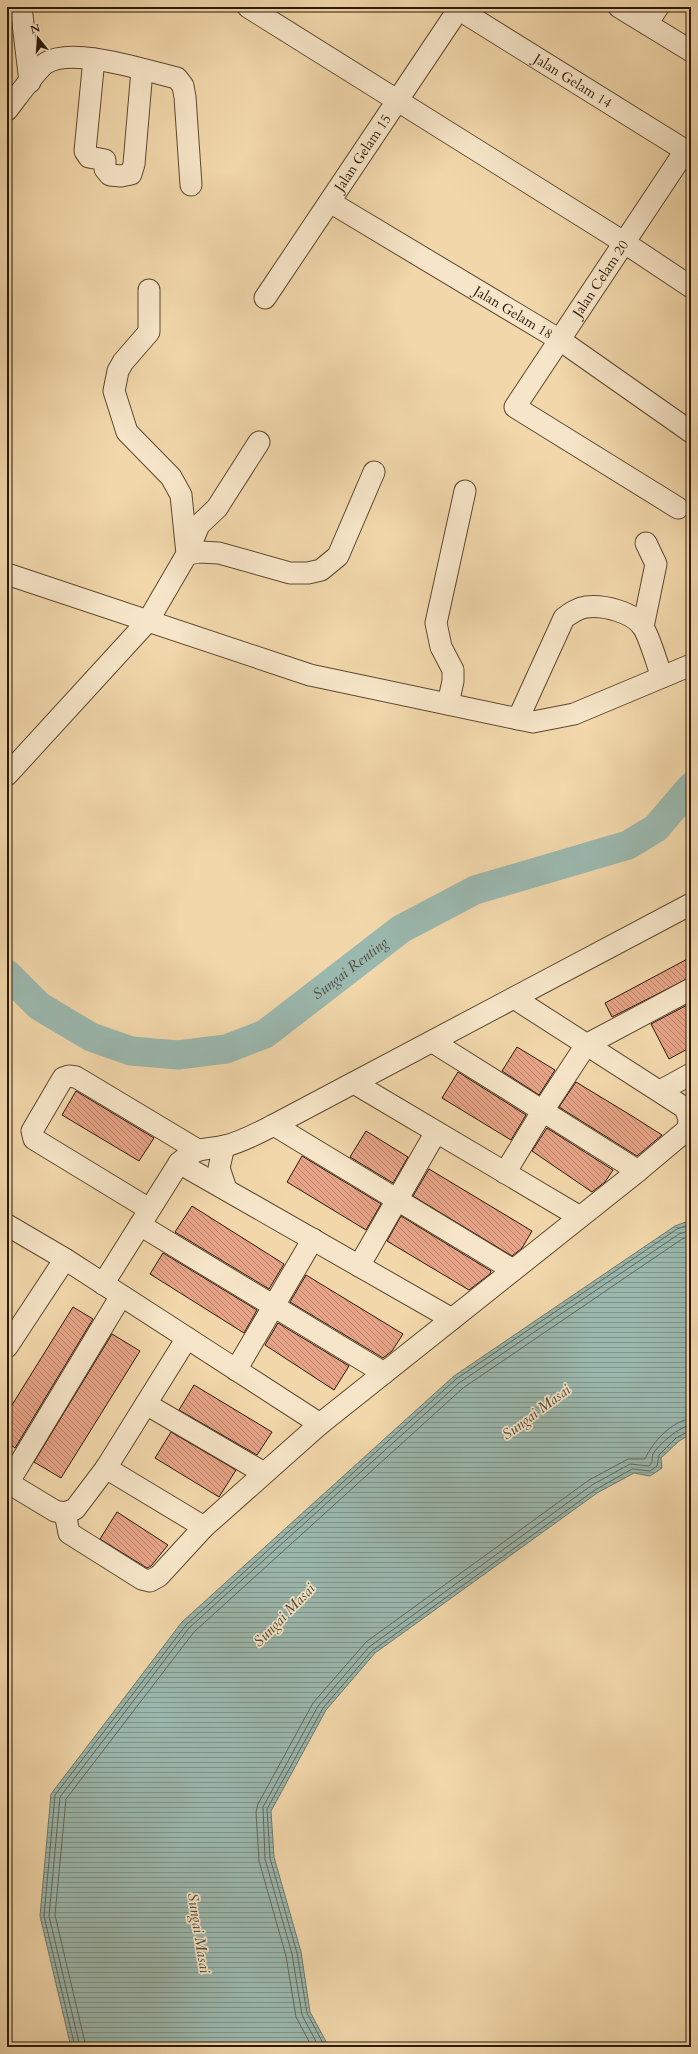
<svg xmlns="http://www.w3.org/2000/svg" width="698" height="2054" font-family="Cardo,serif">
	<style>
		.water { fill: url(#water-rules); stroke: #6f786c }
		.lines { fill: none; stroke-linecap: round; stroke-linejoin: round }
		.shore { stroke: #64685b; stroke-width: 1 }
		.river { stroke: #9bb8ae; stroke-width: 29 }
		.building { fill: url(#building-back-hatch); stroke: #2d1908 }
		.minor-casing { stroke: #5e4830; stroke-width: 23 }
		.minor { stroke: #f6e5c8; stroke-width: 21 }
		.labels { text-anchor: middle; stroke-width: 3.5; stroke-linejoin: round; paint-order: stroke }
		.street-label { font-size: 14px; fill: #2d1908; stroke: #f6e5c8 }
		.water-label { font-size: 15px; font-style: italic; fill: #4e493a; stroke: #f6e5c8 }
	</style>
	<defs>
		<pattern id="water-rules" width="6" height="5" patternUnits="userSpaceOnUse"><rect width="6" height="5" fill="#9bb8ae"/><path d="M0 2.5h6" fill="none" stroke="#7f958c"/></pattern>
		<pattern id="building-back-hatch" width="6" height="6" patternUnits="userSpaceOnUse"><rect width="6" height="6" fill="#e6a387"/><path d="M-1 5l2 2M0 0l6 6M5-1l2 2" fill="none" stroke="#bb846c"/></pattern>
	</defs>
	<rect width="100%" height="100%" fill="#f1d7aa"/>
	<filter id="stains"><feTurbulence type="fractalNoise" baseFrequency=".005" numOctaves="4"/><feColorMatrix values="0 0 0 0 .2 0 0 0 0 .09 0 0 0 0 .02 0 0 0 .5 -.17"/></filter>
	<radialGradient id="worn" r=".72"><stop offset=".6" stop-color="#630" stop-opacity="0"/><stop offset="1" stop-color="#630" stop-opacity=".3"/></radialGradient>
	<path class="water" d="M691 1220V1434L679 1441 661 1458 662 1468 650 1476 634 1473 597 1493 375 1653 326 1710 271 1811 274 1857 301 1952 310 2012 329 2047H71L40 1916 51 1794 182 1622 454 1376 675 1226Z"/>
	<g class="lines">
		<path class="shore" d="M75 2047 44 1916 55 1795 186 1625 456 1379 677 1229 691 1224
			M80 2047 49 1916 60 1797 189 1628 459 1383 679 1234 691 1230
			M86 2047 55 1915 66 1799 194 1632 463 1388 682 1239 691 1236
			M312 2047 296 2017 286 1956 259 1861 256 1812 258 1804 313 1703 366 1642 589 1480 628 1459H645C652 1443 672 1420 691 1419
			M319 2047 302 2015 292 1954 265 1859 263 1807 318 1706 369 1647 592 1485 630 1464 649 1466C654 1462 651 1459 653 1454 658 1445 680 1426 691 1425
			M325 2047 307 2013 297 1953 270 1858 267 1809 323 1708 372 1651 595 1490 632 1469 650 1471 657 1466 659 1455 676 1438 691 1430"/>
		<path class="river" id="s1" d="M7 974 39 1006 91 1037 131 1051 178 1055 226 1049 265 1034 401 929 475 890 628 845 656 828 691 787"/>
	</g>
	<path class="building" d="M691 957V977L612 1017 605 1003Z
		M691 1003V1047L669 1059 651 1024Z
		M517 1047 555 1070 539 1095 502 1071Z
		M458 1072 526 1115 511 1140 442 1098Z
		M576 1082 632 1116 662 1135 637 1156 559 1107Z
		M76 1091 154 1138 139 1161 62 1115Z
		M547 1128 613 1170 605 1182 592 1192 532 1151Z
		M366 1131 408 1157 393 1183 350 1157Z
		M302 1156 381 1204 366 1230 287 1182Z
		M429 1169 532 1231 522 1248 512 1256 413 1196Z
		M192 1206 284 1264 269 1289 175 1232Z
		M401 1216 491 1271 490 1274 469 1290 387 1241Z
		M163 1253 257 1310 244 1333 150 1274Z
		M306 1275 403 1334 392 1351 383 1358 290 1302Z
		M73 1307 93 1319 15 1448 7 1442V1413Z
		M278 1323 349 1366 334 1390 265 1345Z
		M112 1334 140 1351 61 1478 34 1462Z
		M194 1385 272 1432 257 1455 179 1410Z
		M171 1432 236 1470 219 1497 155 1458Z
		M117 1512 168 1545 151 1566 147 1568 100 1539Z"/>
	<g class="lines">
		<defs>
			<g id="minor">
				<path d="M21 7 30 82"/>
				<path d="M248 7 625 243 691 287"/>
				<path id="s2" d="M455 7 691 154"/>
				<path d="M619 7 691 51"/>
				<path d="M647 24 658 7"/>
				<path d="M94 59 85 151 89 157 105 160V169L110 175 121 176 131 174 134 164 142 70"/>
				<path d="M7 110C15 100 37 69 46 63 73 46 146 71 177 78L183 86 185 97 191 185"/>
				<path id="s3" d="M330 202 560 340 691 432"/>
				<path d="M149 290V332L123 362 118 371 114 391 127 432 171 477 181 495 187 554 200 552 219 553 290 573H308L321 570 338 556 374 472"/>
				<path id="s4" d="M265 298 460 7"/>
				<path id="s5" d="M678 508 515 407 685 151"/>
				<path d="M7 574 310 675 533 722 574 714 691 665"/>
				<path d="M643 627 656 564 646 543"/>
				<path d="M448 704 453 681V670L441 647 436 623 465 491"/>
				<path d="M518 719 564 618C571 613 578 608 586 607 604 605 633 612 643 627 650 638 657 664 662 677"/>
				<path d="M7 775 148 621 187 554 199 525 217 508 259 442"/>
				<path d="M433 1042 638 1171"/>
				<path d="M354 1083 580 1217"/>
				<path d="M660 1091 691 1074"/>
				<path d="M274 1125 513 1270"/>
				<path d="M224 1146 219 1168 226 1189"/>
				<path d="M179 1163 452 1319"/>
				<path d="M505 1173 542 1112 586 1045 691 989"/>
				<path d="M149 1209 34 1139 32 1131 63 1078 69 1076 76 1077 196 1149"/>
				<path d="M7 1225 65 1259 320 1424"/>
				<path d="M140 1225 384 1373"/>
				<path d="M359 1266 436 1132"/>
				<path d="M103 1284 179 1163C200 1145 201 1151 225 1146 242 1142 258 1133 274 1125L691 904"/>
				<path d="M7 1347 65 1259"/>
				<path d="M236 1370 313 1239"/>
				<path d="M146 1404 264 1473"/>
				<path d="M106 1468 204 1527"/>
				<path d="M7 1482 55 1511 65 1513 75 1509 106 1468 187 1338"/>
				<path d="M8 1483 121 1296"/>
				<path d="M65 1513 69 1533 142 1579 150 1581 159 1576 204 1527 320 1424 638 1171 688 1129 689 1119 685 1108 514 998"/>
			</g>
		</defs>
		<use href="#minor" class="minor-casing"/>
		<use href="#minor" class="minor"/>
	</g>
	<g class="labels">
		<g class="street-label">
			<text dy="5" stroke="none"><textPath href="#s2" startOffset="139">Jalan Gelam 14</textPath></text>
			<text dy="5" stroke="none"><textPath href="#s4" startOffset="175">Jalan Gelam 15</textPath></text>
			<text dy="5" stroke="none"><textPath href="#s5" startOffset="346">Jalan Celam 20</textPath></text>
			<text dy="5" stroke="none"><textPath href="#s3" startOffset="214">Jalan Gelam 18</textPath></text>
		</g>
		<g class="water-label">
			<text dy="5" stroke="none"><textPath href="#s1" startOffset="393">Sungai Renting</textPath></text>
			<text transform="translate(536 1412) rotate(-37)" y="5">Sungai Masai</text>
			<text transform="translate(284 1615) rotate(-46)" y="5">Sungai Masai</text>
			<text transform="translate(199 1933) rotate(81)" y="5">Sungai Masai</text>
		</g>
	</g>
	<rect width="698" height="2054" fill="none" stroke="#f1d7aa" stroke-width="24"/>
	<rect x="8" y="8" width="682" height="2038" fill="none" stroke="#2d1908" stroke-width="2"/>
	<rect x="12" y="12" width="674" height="2030" fill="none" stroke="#2d1908"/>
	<g transform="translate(38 38) rotate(343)" stroke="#f6e5c8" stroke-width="3" paint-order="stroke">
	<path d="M0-3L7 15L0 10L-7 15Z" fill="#2d1908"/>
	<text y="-6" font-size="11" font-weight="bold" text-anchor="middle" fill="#2d1908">N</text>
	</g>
	<rect width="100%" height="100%" filter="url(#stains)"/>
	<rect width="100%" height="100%" fill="url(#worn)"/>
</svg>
